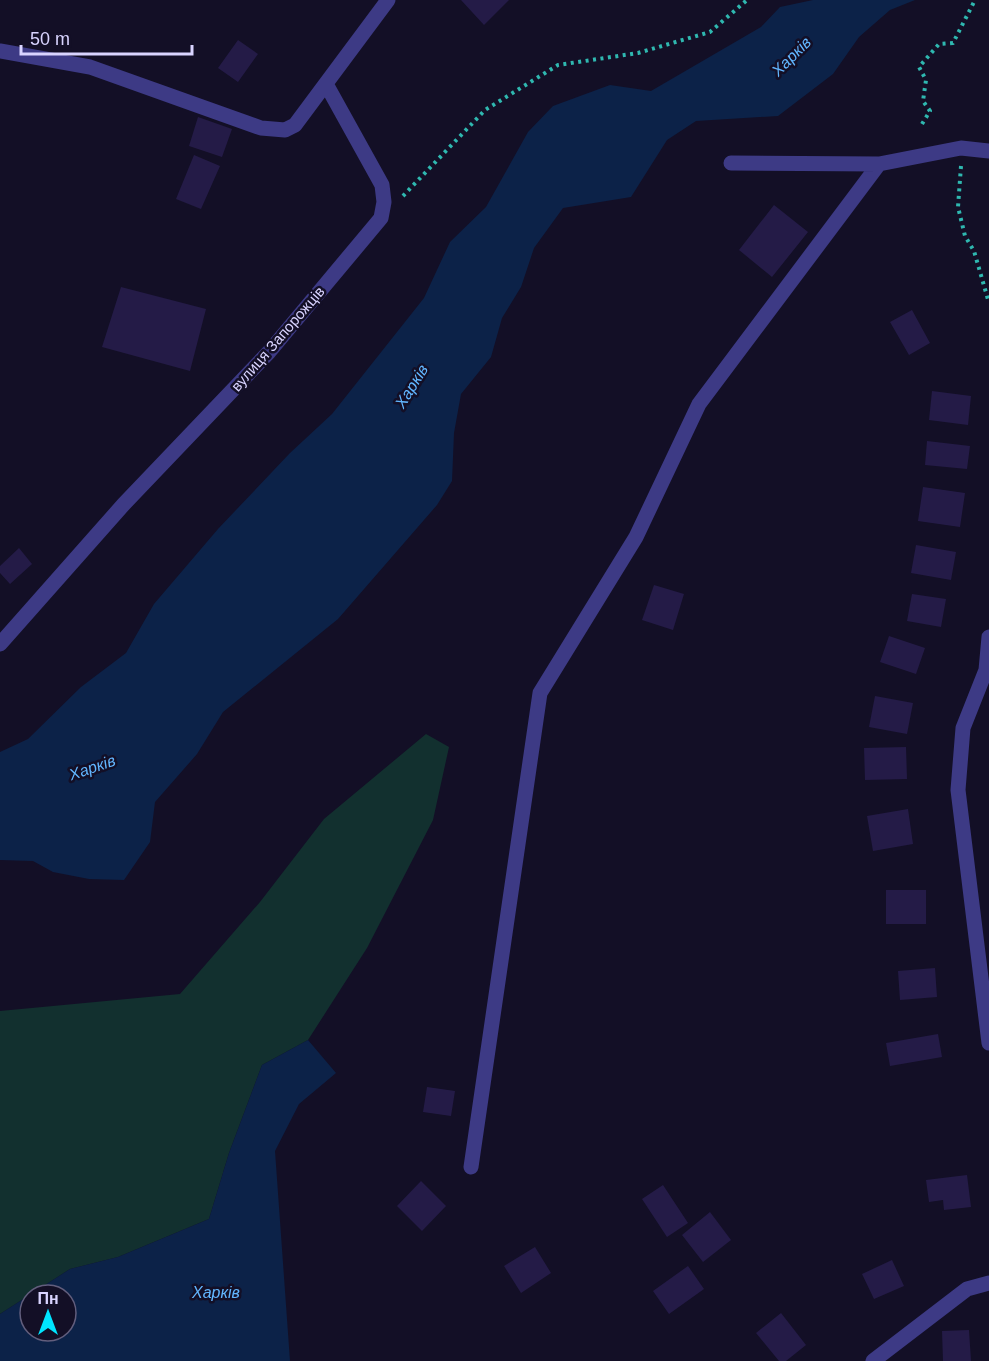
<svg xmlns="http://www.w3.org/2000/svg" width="989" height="1361" font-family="Helvetica,sans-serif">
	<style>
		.green { fill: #12302f }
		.water { fill: #0c2248; fill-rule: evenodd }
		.building { fill: #241b47 }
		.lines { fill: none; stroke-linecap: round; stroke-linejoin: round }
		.path { stroke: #2fb8b0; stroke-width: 4; stroke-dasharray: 3 4.5; stroke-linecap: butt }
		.street { stroke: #3d3a85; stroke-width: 15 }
		.labels { text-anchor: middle; stroke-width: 5; stroke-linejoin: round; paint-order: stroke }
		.street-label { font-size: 15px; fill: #d9d4ff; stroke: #130f26 }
		.water-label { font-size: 16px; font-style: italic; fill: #62b6ff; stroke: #130f26 }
	</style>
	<rect width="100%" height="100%" fill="#130f26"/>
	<path class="green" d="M426 734 449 747 433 820 367 948 308 1040 262 1065 229 1153 209 1219 118 1257 70 1269 0 1314V1011L180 994 260 902 324 819Z"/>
	<path class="water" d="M813 0H915L890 10 859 37 833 74 778 116 696 121 667 140 631 197 563 208 534 248 521 287 502 318 491 357 461 394 454 433 452 481 437 505 338 619 223 712 197 754 155 802 150 842 124 880 89 879 53 872 33 861 0 860V752L28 739 81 687 126 653 154 604 218 529 290 453 332 414 424 298 450 242 486 207 528 132 553 106 610 85 651 91 761 27 780 7Z
		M308 1040 336 1073 299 1104 275 1151 290 1361H0V1314L70 1269 118 1257 209 1219 229 1153 262 1065ZM30 1295H66V1331H30Z"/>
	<path class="building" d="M461 0H509L484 25Z
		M238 40 258 54 238 82 218 68Z
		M198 117 232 129 222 157 189 146Z
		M194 155 220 166 201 209 176 199Z
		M774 205 808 232 772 277 739 250Z
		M121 287 206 309 190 371 102 347Z
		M912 310 930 343 909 355 890 322Z
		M932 391 971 396 968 425 929 420Z
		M927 441 970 446 967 469 925 465Z
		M923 487 965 493 960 527 918 521Z
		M916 545 956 552 951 580 911 573Z
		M19 548 32 564 10 584 0 573V566Z
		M654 585 684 594 673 630 642 620Z
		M912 594 946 599 941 627 907 621Z
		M889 636 925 648 916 674 880 662Z
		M875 696 913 703 907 734 869 727Z
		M906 747 907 779 865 780 864 748Z
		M908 809 913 844 873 851 867 816Z
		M886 890H926V924H886Z
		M935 968 937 997 900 1000 898 971Z
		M938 1034 942 1057 890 1066 886 1043Z
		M427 1087 455 1091 451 1116 423 1112Z
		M967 1175 971 1207 944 1210 943 1200 929 1202 926 1180Z
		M421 1181 446 1206 422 1231 397 1206Z
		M663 1185 688 1223 667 1237 642 1199Z
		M710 1212 731 1240 703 1262 682 1235Z
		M535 1247 551 1273 521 1293 504 1266Z
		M892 1260 904 1286 874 1299 862 1274Z
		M688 1266 704 1289 669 1314 653 1291Z
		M781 1313 806 1345 786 1361H779L756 1333Z
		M969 1330 971 1361H943L942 1331Z"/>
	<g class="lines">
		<path class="path" d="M922 124 930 111 923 101 926 80 919 67 939 44 953 43 975 0
			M961 166 958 207 965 236 974 251 989 303
			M403 196 485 110 558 65 638 53 710 32 747 0"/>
		<path class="street" d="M0 51 90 67 261 128 285 130 295 125 388 0
			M731 163 879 164 961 148 989 151
			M989 637 986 670 963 728 958 790 989 1043
			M0 644 123 505 269 352 381 218 384 202 382 185 326 84
			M471 1167 540 693 636 537 699 404 879 164
			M873 1361 967 1289 989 1283"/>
	</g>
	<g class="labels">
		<g class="street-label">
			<text transform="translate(278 339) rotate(-49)" y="5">вулиця Запорожців</text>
		</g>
		<g class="water-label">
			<text transform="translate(791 56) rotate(-45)" y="6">Харків</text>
			<text transform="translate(411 386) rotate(-58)" y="6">Харків</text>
			<text transform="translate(92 767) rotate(-19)" y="6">Харків</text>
			<text x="216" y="1298">Харків</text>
		</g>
	</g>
	<g transform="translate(48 1313)"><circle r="28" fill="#130f26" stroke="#625e7d" stroke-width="1.5"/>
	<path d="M0-4.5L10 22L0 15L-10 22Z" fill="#00e5ff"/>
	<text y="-9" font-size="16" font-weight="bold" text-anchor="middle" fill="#d9d4ff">Пн</text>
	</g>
	<path d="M21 45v9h171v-9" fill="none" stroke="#d9d4ff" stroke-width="3"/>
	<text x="30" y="45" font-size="18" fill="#d9d4ff" stroke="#130f26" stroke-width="4.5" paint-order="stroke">50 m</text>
</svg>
